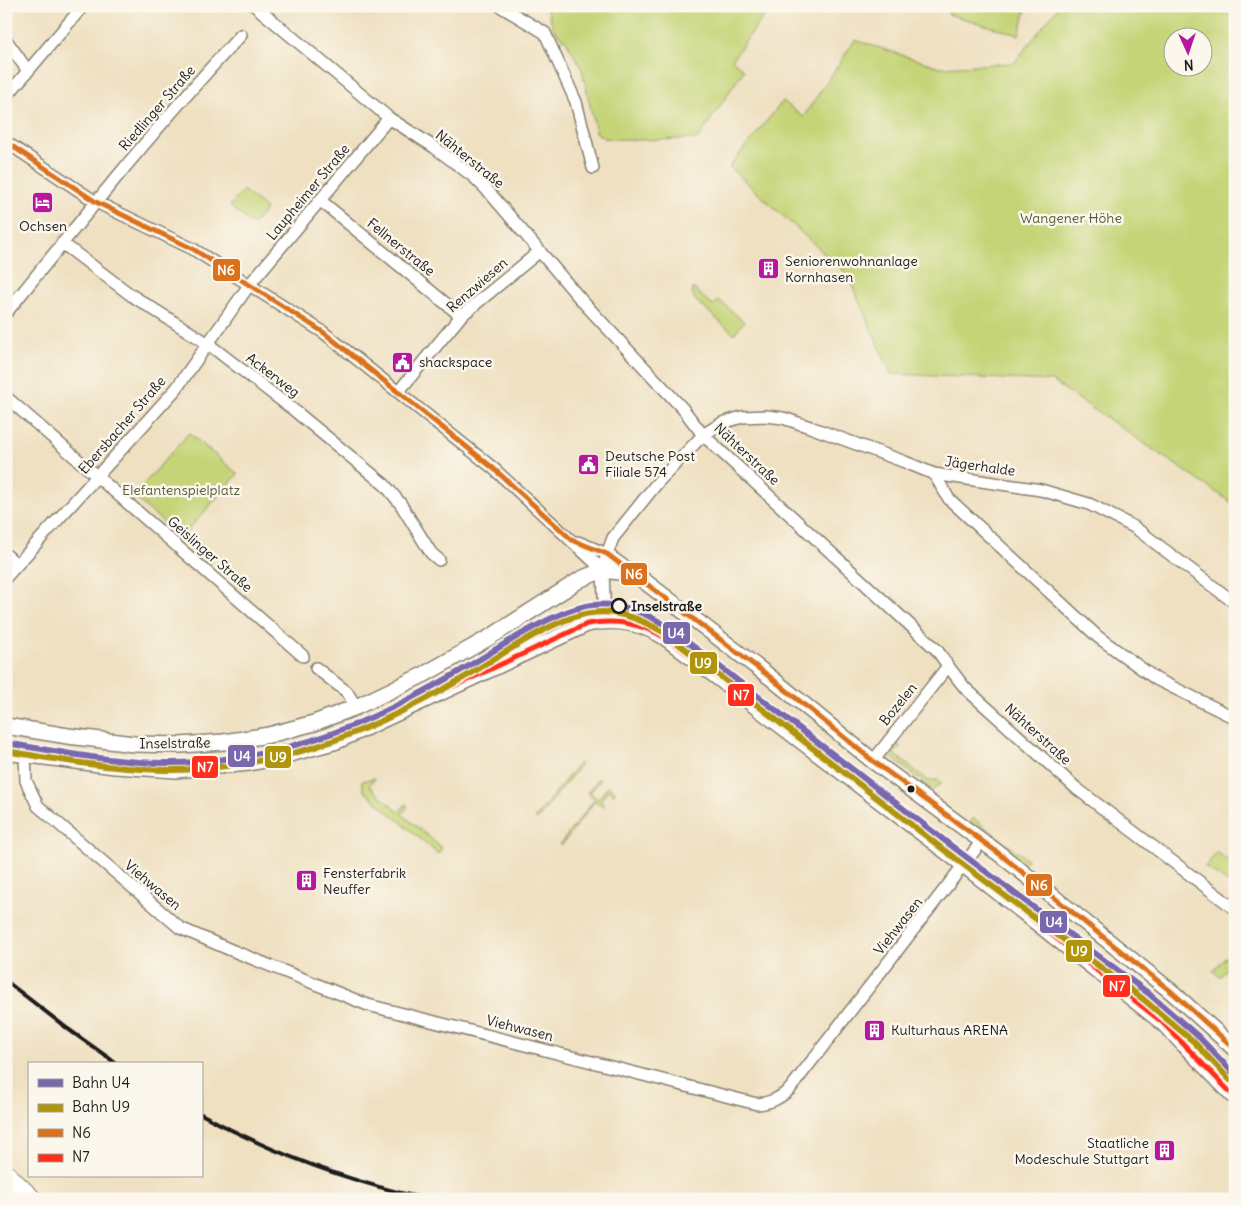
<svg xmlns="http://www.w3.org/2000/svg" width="1241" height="1205" font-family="Delius,sans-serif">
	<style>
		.green { fill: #c4d476; stroke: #707849; fill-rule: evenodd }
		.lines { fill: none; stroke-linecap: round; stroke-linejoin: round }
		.street-casing { stroke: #867e6e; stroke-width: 14 }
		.secondary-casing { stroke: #867e6e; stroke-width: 18 }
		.highway-casing { stroke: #867e6e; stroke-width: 22 }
		.street { stroke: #fff; stroke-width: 11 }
		.secondary { stroke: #fff; stroke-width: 15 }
		.highway { stroke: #fff; stroke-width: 20 }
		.rail { stroke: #1c1c1c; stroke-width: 4 }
		.bus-1-casing { stroke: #fbf7ec; stroke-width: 9 }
		.bus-2-casing { stroke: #fbf7ec; stroke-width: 9 }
		.bus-1 { stroke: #db711d; stroke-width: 5 }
		.bus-2 { stroke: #ff2e1d; stroke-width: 5 }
		.rail-1-casing { stroke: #fbf7ec; stroke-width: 10 }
		.rail-2-casing { stroke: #fbf7ec; stroke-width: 10 }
		.rail-1 { stroke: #7a68ae; stroke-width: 6 }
		.rail-2 { stroke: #b0940c; stroke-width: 6 }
		.stop-dot { fill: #fbf7ec; stroke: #1c1c1c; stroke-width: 2.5 }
		.bus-dot { fill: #1c1c1c; stroke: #fbf7ec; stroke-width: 2 }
		.labels { text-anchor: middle; stroke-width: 5; stroke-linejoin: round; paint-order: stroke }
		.street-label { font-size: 14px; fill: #1c1c1c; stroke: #fbf7ec }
		.park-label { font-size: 14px; fill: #575c3c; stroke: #fbf7ec }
		.poi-label { font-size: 14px; fill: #1c1c1c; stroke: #fbf7ec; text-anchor: start }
		.stop-label { font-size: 14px; font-weight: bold; fill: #1c1c1c; stroke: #fbf7ec; text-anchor: start }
		.line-badge { stroke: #fbf7ec; stroke-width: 2 }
		.badge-label { font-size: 14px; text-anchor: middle; font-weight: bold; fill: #fff }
	</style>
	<rect width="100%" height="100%" fill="#fbf7ec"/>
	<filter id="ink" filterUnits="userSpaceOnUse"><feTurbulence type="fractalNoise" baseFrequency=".02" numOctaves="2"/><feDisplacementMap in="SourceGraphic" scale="10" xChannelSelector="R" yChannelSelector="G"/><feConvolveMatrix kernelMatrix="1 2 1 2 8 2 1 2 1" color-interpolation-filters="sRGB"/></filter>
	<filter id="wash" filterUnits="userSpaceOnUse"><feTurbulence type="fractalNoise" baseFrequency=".0096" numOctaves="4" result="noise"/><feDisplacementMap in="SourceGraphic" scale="20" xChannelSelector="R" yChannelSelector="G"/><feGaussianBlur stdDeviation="1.12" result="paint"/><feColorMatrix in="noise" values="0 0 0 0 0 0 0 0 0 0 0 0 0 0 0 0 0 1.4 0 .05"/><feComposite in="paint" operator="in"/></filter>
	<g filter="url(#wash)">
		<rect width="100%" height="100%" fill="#efe0c1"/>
		<path class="green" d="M546 6H771L732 60 744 70 698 139 630 140 603 138 596 132 582 70 567 42 554 30Z
			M950 6H1027L1019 35 948 14Z
			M1059 6H1235V505L1052 381 891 374 847 274 729 167 783 101 803 117 855 40 940 67 1014 63ZM1174 38H1204V68H1174Z
			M243 190 266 209 253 225 230 206Z
			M693 288 713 306 719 300 744 322 734 334 695 300 692 292Z
			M189 433 238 474 181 538 133 496Z
			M895 742 900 746 894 754 929 781 937 780 942 783 933 790 886 753Z
			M579 763 581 764 537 820 535 818Z
			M375 778 369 786 399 812 406 804 408 806 402 814 442 848 438 854 364 791 362 781Z
			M598 779 600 780 590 793 598 799 608 786 615 791 614 794 608 790 600 801 605 805 603 807 595 801 562 845 560 844 594 800 587 793Z
			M973 818 1027 859 1024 864 970 823Z
			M1217 852 1233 864 1235 863V888L1205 867Z
			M1225 957 1232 963 1220 977 1213 971Z"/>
	</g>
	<g filter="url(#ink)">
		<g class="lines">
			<defs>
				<path id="street" d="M255 6 389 118 434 147 474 177 489 192 583 302 683 409 703 435 937 650 948 666 965 688 1076 788 1235 909
					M500 6 545 33 576 102 593 168
					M6 40 28 71
					M6 97 83 6
					M6 142 96 202 193 249 323 332 493 468 603 570
					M321 201 461 316
					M62 243 131 295 207 343 295 411 385 485 400 503 431 553 439 560
					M6 313C82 219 158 124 241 35
					M399 391 461 316 540 251
					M6 397 303 656
					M934 474 949 499 1098 637 1156 679 1235 718
					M578 542 607 554 634 573
					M6 555 17 564
					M6 577 176 389 250 284 389 118
					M605 621 603 570 607 554 613 538 658 482 703 435 722 423 742 417 766 416 783 418 810 427 905 462 934 474 1041 490 1089 504 1134 527 1235 603
					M316 668 347 692 356 707
					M25 754 26 781 38 806 180 928 231 950 368 1005 757 1104C771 1103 780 1098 790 1089L982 841
					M873 761 948 666"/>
				<path id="secondary" d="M6 726 68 736 134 744 180 745 224 742 269 735 314 723 356 707 425 674 492 636 581 579 603 570 635 574 770 677 873 761 1001 855 1173 993 1235 1049
					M6 752 115 766 176 770 249 763 275 758 337 741 587 624C616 618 641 622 666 638L964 865 1162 1022 1235 1097"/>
				<path id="highway" d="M6 1175 31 1199"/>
			</defs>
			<use href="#street" class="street-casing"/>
			<use href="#secondary" class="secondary-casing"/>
			<use href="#highway" class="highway-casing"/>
			<use href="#street" class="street"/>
			<use href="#secondary" class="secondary"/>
			<use href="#highway" class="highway"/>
			<path class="rail" d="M6 981 68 1029 117 1064
				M201 1114C271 1153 348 1181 426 1199"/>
			<defs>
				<path id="bus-1" d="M6 142 96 202 193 249 323 332 493 468 572 540 607 554 770 677 873 761 1001 855 1173 993 1235 1049"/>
				<path id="bus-2" d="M6 752 115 766 176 770 249 763 275 758 337 741 587 624C616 619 640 623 666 638L964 865 1162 1022 1235 1097"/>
			</defs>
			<use href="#bus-1" class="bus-1-casing"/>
			<use href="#bus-2" class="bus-2-casing"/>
			<use href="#bus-1" class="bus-1"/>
			<use href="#bus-2" class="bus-2"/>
			<defs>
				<path id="rail-1" d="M6 743C58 752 111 762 164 763 202 764 251 756 288 747 351 731 411 700 467 667 501 647 554 610 592 605 619 602 644 612 667 626L949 844 1148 993 1199 1037 1235 1075"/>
				<path id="rail-2" d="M6 751C58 760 111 769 164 770 202 771 254 763 291 754 355 737 414 707 470 674 503 654 554 618 591 613 617 609 641 619 663 632L944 850 1143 999 1194 1042 1230 1080"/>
			</defs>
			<use href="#rail-1" class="rail-1-casing"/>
			<use href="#rail-2" class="rail-2-casing"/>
			<use href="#rail-1" class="rail-1"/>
			<use href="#rail-2" class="rail-2"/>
		</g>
	</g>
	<defs>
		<symbol id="hotel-square" viewBox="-11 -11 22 22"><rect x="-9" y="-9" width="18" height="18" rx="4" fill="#b5179e" stroke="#fbf7ec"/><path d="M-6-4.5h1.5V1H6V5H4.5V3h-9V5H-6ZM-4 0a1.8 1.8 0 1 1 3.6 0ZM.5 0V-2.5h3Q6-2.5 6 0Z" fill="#fff"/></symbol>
		<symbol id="building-square" viewBox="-11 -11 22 22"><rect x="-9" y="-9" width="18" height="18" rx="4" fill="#b5179e" stroke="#fbf7ec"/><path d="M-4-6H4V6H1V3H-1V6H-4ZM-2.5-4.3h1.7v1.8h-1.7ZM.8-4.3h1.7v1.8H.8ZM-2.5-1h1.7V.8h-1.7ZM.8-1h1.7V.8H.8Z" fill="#fff"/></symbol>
		<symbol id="civic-square" viewBox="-11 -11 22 22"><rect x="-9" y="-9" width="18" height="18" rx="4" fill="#b5179e" stroke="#fbf7ec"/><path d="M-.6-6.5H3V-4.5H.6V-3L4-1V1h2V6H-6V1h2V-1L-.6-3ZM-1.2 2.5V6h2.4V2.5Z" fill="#fff"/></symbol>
	</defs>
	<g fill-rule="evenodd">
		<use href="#hotel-square" x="30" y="190" width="25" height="25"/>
		<use href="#building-square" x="756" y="256" width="25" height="25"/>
		<use href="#civic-square" x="390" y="350" width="25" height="25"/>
		<use href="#civic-square" x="576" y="452" width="25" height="25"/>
		<use href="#building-square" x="294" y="868" width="25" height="25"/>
		<use href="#building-square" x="862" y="1018" width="25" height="25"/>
		<use href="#building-square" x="1152" y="1138" width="25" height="25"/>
	</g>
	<circle class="stop-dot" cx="619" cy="606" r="7"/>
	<circle class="bus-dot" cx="911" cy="789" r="4.5"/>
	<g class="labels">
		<g class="street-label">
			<text transform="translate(157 108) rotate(-49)" y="5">Riedlinger Straße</text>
			<text transform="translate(470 159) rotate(39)" y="5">Nähterstraße</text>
			<text transform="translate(308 192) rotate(-50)" y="5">Laupheimer Straße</text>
			<text transform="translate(401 247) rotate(39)" y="5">Fellnerstraße</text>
			<text transform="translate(477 285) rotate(-41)" y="5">Renzwiesen</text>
			<text transform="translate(273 375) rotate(37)" y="5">Ackerweg</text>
			<text transform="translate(122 425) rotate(-49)" y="5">Ebersbacher Straße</text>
			<text transform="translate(747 454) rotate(43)" y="5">Nähterstraße</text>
			<text transform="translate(980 466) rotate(8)" y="5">Jägerhalde</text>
			<text transform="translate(210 554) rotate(41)" y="5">Geislinger Straße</text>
			<text transform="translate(898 704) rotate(-51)" y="5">Bozelen</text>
			<text transform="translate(1038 734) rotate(42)" y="5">Nähterstraße</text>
			<text transform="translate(175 743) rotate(-1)" y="5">Inselstraße</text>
			<text transform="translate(153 885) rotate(40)" y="5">Viehwasen</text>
			<text transform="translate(898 926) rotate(-52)" y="5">Viehwasen</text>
			<text transform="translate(520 1028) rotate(14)" y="5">Viehwasen</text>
		</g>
		<g class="park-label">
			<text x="1071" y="223">Wangener Höhe</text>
			<text x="181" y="495">Elefantenspielplatz</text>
		</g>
		<g class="poi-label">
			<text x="43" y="231" text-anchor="middle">Ochsen</text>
			<text x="785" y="266">Seniorenwohnanlage<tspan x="785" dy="16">Kornhasen</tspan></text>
			<text x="419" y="367">shackspace</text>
			<text x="605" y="461">Deutsche Post<tspan x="605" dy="16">Filiale 574</tspan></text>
			<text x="323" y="878">Fensterfabrik<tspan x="323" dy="16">Neuffer</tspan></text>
			<text x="891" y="1035">Kulturhaus ARENA</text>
			<text x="1149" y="1148" text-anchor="end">Staatliche<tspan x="1149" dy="16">Modeschule Stuttgart</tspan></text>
		</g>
		<g class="stop-label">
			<text x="631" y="611">Inselstraße</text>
		</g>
	</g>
	<g class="line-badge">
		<rect x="212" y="258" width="29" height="24" rx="5" fill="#db711d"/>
		<rect x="620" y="562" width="28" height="24" rx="5" fill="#db711d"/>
		<rect x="662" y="621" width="29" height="24" rx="5" fill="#7a68ae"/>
		<rect x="689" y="651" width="29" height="24" rx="5" fill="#b0940c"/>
		<rect x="727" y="683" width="28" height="24" rx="5" fill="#ff2e1d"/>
		<rect x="227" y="744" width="29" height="24" rx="5" fill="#7a68ae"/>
		<rect x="264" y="745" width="28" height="24" rx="5" fill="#b0940c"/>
		<rect x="191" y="755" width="28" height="24" rx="5" fill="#ff2e1d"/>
		<rect x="1025" y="873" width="28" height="24" rx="5" fill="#db711d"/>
		<rect x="1039" y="910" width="29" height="24" rx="5" fill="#7a68ae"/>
		<rect x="1065" y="939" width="28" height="24" rx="5" fill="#b0940c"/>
		<rect x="1102" y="974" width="29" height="24" rx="5" fill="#ff2e1d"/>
	</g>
	<g class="badge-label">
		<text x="226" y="275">N6</text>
		<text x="634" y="579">N6</text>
		<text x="676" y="638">U4</text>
		<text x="703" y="668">U9</text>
		<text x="741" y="700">N7</text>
		<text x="242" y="761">U4</text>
		<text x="278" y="762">U9</text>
		<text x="205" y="772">N7</text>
		<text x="1039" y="890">N6</text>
		<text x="1054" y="927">U4</text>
		<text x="1079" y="956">U9</text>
		<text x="1117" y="991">N7</text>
	</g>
	<rect width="1241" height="1205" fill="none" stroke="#fbf7ec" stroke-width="25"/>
	<rect x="28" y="1062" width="175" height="115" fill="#fbf7ec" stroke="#a29f99"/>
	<rect x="38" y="1079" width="25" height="8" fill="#7a68ae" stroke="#a29f99"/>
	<text x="72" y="1088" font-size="15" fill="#1c1c1c">Bahn U4</text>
	<rect x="38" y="1104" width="25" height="8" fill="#b0940c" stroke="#a29f99"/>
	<text x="72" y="1112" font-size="15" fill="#1c1c1c">Bahn U9</text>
	<rect x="38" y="1129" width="25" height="8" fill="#db711d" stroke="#a29f99"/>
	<text x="72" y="1138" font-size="15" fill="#1c1c1c">N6</text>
	<rect x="38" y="1154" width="25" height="8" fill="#ff2e1d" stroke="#a29f99"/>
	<text x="72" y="1162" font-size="15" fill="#1c1c1c">N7</text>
	<g transform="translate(1188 52) rotate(177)"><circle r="24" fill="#fbf7ec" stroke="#a29f99"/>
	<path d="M0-4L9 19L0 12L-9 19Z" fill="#b5179e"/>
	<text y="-8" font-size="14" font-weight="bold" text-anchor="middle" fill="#1c1c1c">N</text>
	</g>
</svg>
